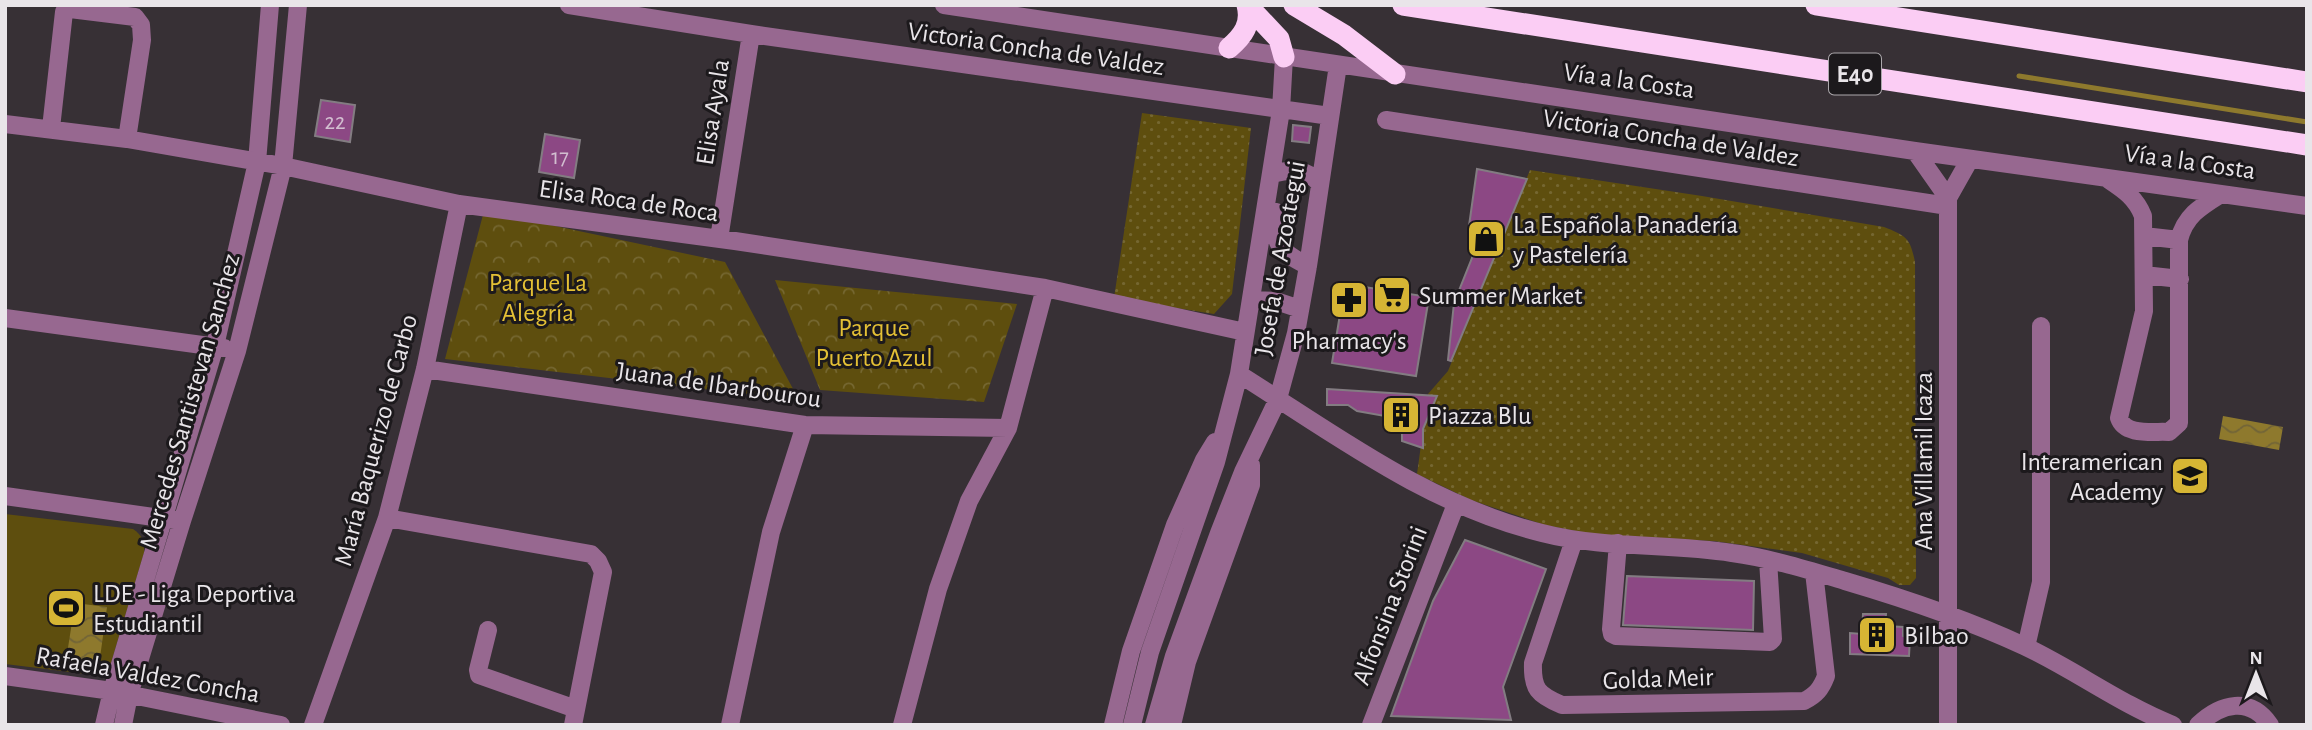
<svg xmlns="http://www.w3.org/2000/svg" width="2312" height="730" font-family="'Alegreya Sans',sans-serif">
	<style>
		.grass { fill: url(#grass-dots) }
		.park { fill: url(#park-crowns) }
		.garden { fill: #5e4e0e }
		.water { fill: url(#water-waves) }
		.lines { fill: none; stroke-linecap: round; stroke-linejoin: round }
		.stream { stroke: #8e792d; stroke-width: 5 }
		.building { fill: #8c4884; stroke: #837c82; stroke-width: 2 }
		.minor { stroke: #976890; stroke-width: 18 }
		.highway { stroke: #fbcdf4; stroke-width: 21 }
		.labels { text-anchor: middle; stroke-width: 6; stroke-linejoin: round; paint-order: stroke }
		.number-label { font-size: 23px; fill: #d2bed0 }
		.shield { fill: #1c191c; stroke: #aca8ac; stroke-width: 2 }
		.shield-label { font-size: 24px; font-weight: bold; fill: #e9e5e9 }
		.street-label { font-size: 26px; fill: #e9e5e9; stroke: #1c191c }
		.poi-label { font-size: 26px; fill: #e9e5e9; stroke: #1c191c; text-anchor: start }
		.park-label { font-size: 26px; fill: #e4c035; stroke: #1c191c }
	</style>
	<defs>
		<pattern id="grass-dots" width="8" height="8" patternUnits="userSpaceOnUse" patternTransform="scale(1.75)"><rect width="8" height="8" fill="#5e4e0e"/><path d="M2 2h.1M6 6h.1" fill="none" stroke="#756731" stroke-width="1.8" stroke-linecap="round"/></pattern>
		<pattern id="park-crowns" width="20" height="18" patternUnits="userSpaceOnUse" patternTransform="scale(1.75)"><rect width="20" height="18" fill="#5e4e0e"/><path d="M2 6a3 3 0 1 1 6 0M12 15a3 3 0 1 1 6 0" fill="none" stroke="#756731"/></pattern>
		<pattern id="water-waves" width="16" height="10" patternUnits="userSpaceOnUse" patternTransform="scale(1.75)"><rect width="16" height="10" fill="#8e792d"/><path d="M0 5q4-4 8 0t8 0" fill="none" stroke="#716437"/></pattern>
	</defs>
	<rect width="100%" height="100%" fill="#373035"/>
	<path class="grass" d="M1142 113 1251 128 1232 294 1214 314 1114 298Z
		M1530 170 1702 196 1884 227C1907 236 1910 238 1915 262L1916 578 1910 585H1899L1888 578 1802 553 1714 541 1601 536 1545 525 1471 500 1417 474 1428 394 1448 371Z"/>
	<path class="park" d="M484 211 725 262 799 400 445 359Z
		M775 280 1017 304 984 402 820 390Z"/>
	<path class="garden" d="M5 514 133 529C142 535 145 542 144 553L111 663 105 672 95 675 5 664Z"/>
	<path class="water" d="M2223 416 2283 427 2279 450 2219 439Z
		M75 603 107 607 98 672 65 667Z"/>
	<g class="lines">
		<path class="stream" d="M2019 76 2307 122"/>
	</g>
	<path class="building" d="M321 100 355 105 350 142 315 136Z
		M1293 125 1311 127 1309 143 1292 141Z
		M545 134 580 140 574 178 539 172Z
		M1477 169 1527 179 1451 361 1448 360 1454 303 1484 228 1469 226Z
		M1345 284 1429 297 1416 376 1332 363Z
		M1327 389 1437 396 1423 429V448L1402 441V419L1357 411 1348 405H1327Z
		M1465 540 1546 569 1503 687 1511 720 1391 716 1433 601Z
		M1627 576 1754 581 1753 630 1623 625Z
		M1863 614H1886L1885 626 1903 627V636L1910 637 1909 656 1850 654V633L1862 634Z"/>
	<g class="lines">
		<path class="minor" d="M569 5 751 34 1330 116
			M944 5 1915 151 2307 206
			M1386 120 1948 206
			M5 124 127 139 283 166 459 204 735 241 1045 288 1245 332
			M51 128 64 12 70 9 135 17 141 25 142 40 127 139
			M1915 151 1948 198
			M1272 174C1291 169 1307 168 1320 184
			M2109 180C2124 190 2136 198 2143 216L2144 311 2119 418C2125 436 2153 431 2169 432L2179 423V240C2185 216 2200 207 2221 194
			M1276 212C1272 244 1280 252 1308 266
			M2144 236 2179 240
			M719 239 751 34
			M2144 275 2180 279
			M1252 300 1276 301 1300 309
			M5 318 224 348
			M425 369 805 425 1008 428
			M1239 374C1336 435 1428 505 1542 533 1604 549 1669 543 1732 553 1770 558 1808 570 1845 581 1906 599 1966 619 2024 646 2075 670 2120 704 2173 725
			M5 496 175 520
			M387 518 591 554 598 561 603 572 573 725
			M1574 540 1533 663C1532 689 1538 695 1562 705L1804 701C1816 695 1821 689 1826 676L1814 572
			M1618 543 1611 629 1612 634 1616 636 1770 642 1773 639 1768 560
			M488 630 478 670 479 675 576 709
			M2026 647 2041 582V326
			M5 676 112 691 281 725
			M104 725 112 691 215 346 257 162 270 5
			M123 725 129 695 182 521 237 351 283 166 298 5
			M313 725 387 518 425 369 459 204
			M730 725 771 532 805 425
			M902 725 938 589 969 501 1008 428 1045 288
			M1113 725 1131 651 1175 525 1204 460 1215 442
			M1132 725 1150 652 1216 462 1239 374 1281 110 1284 57
			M1154 725 1174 656 1219 533 1243 472 1278 399 1296 333 1308 266 1338 65
			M1172 725 1187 662 1251 485V465
			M1371 725 1456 504
			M1948 725V198L1970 159
			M2198 725C2221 703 2250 696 2270 725"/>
		<path class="highway" d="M1294 5 1344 35 1395 74
			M1403 5 2307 145
			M1816 5 2307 82
			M1248 6 1279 39 1284 57
			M1229 48C1243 36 1252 24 1247 5"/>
	</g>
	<defs>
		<symbol id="shop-square" viewBox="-11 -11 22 22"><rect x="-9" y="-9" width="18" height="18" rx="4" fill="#d6b534" stroke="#1c191c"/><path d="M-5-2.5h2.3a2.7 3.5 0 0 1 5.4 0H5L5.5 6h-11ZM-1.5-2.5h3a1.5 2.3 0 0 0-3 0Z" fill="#111"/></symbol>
		<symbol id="supermarket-square" viewBox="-11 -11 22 22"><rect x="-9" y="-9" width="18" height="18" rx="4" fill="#d6b534" stroke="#1c191c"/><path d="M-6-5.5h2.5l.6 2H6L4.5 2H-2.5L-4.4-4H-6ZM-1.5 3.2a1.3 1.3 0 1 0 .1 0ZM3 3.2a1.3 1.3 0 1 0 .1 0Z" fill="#111"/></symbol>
		<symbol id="pharmacy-square" viewBox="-11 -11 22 22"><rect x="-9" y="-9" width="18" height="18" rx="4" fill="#d6b534" stroke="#1c191c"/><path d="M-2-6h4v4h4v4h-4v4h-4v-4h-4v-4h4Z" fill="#111"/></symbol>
		<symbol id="building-square" viewBox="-11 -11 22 22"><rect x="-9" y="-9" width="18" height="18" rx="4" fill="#d6b534" stroke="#1c191c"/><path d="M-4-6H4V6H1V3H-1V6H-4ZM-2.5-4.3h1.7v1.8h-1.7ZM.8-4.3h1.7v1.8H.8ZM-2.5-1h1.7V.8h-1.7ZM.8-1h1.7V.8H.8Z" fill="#111"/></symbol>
		<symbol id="school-square" viewBox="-11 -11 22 22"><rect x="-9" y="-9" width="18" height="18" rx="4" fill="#d6b534" stroke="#1c191c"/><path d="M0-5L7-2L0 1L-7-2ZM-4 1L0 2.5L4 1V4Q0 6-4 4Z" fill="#111"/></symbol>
		<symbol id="stadium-square" viewBox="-11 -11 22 22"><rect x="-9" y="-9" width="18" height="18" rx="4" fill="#d6b534" stroke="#1c191c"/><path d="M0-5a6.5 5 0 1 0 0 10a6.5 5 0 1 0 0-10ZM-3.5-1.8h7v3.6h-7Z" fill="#111"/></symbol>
	</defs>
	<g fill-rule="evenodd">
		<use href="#shop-square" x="1464" y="217" width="44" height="44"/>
		<use href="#supermarket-square" x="1370" y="273" width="44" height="44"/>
		<use href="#pharmacy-square" x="1327" y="278" width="44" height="44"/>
		<use href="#building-square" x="1379" y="393" width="44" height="44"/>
		<use href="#school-square" x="2168" y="454" width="44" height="44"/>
		<use href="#stadium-square" x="44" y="586" width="44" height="44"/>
		<use href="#building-square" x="1855" y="613" width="44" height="44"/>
	</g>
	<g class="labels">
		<g class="number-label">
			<text x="335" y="129">22</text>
			<text x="560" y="164">17</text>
		</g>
		<rect class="shield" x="1829" y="53.5" width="52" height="41" rx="5"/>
		<g class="shield-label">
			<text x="1855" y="82">E40</text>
		</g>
		<g class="street-label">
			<text transform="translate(1036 48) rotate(8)" y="9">Victoria Concha de Valdez</text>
			<text transform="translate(1629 80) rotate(8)" y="9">Vía a la Costa</text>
			<text transform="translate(712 112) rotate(-81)" y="9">Elisa Ayala</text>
			<text transform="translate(1671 137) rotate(9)" y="9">Victoria Concha de Valdez</text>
			<text transform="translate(2190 161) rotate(8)" y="9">Vía a la Costa</text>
			<text transform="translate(629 200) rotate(8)" y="9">Elisa Roca de Roca</text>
			<text transform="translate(1279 258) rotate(-80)" y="9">Josefa de Azoategui</text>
			<text transform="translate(719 384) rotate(8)" y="9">Juana de Ibarbourou</text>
			<text transform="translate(189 401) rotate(-74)" y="9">Mercedes Santistevan Sanchez</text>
			<text transform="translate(375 440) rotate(-75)" y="9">María Baquerizo de Carbo</text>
			<text transform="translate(1923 461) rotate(-90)" y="9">Ana Villamil Icaza</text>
			<text transform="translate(1389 605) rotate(-69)" y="9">Alfonsina Storini</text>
			<text transform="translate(148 674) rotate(10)" y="9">Rafaela Valdez Concha</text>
			<text transform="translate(1658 678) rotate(-2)" y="9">Golda Meir</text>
		</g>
		<g class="poi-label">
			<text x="1513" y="233">La Española Panadería<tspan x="1513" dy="30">y Pastelería</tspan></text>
			<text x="1419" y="304">Summer Market</text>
			<text x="1349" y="349" text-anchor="middle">Pharmacy's</text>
			<text x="1428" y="424">Piazza Blu</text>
			<text x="2163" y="470" text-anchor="end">Interamerican<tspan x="2163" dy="30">Academy</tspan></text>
			<text x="93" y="602">LDE - Liga Deportiva<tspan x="93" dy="30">Estudiantil</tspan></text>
			<text x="1904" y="644">Bilbao</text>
		</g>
		<g class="park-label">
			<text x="538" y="291">Parque La<tspan x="538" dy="30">Alegría</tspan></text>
			<text x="874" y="336">Parque<tspan x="874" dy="30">Puerto Azul</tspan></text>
		</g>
	</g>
	<rect width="2312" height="730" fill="none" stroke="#e9e5e9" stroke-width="14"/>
	<g transform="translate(2256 674)" stroke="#1c191c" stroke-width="5" paint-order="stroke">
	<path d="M0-5L12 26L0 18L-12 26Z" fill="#e9e5e9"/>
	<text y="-10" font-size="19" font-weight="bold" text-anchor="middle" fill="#e9e5e9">N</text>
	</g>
</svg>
